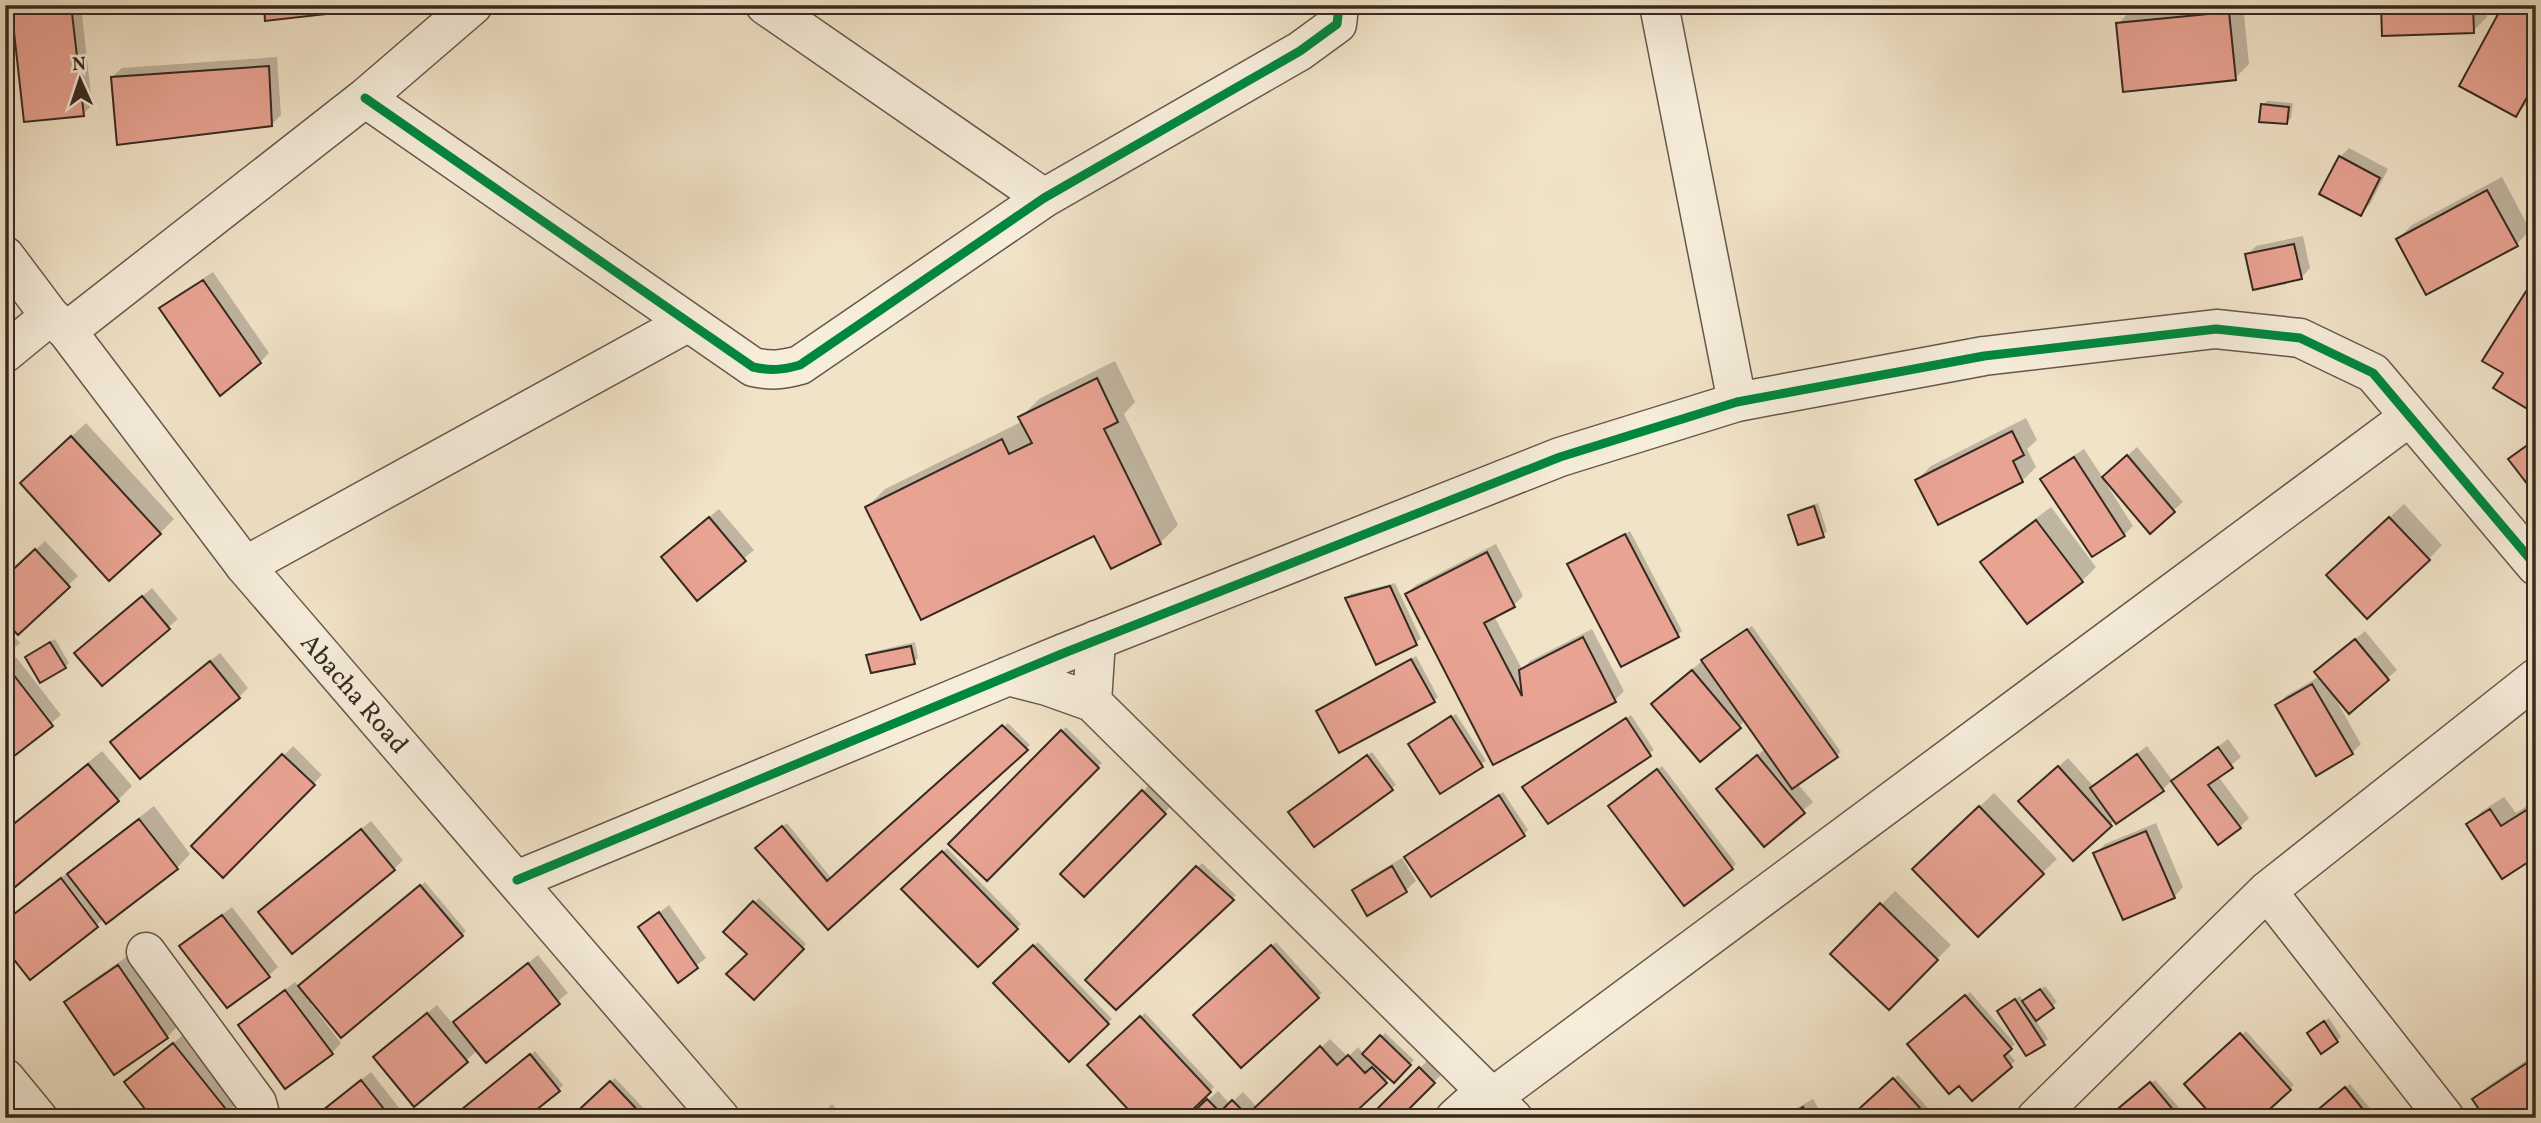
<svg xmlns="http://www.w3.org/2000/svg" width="2541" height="1123" font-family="Vollkorn,serif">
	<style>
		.shadow { fill: #0003 }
		.building { fill: #e9a393; stroke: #362921; stroke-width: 2 }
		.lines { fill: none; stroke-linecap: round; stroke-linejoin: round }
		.minor-casing { stroke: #65584b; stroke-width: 41 }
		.tertiary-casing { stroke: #65584b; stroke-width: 41 }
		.minor { stroke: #f6eddb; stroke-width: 38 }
		.tertiary { stroke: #f6eddb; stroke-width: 38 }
		.cycleway-casing { stroke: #f6eddb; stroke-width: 13 }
		.cycleway { stroke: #00873e; stroke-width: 9 }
		.labels { text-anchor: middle; stroke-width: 7; stroke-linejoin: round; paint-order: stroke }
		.street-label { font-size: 26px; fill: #362921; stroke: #f6eddb }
	</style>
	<rect width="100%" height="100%" fill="#f1e3c8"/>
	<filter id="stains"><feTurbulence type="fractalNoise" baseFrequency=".00286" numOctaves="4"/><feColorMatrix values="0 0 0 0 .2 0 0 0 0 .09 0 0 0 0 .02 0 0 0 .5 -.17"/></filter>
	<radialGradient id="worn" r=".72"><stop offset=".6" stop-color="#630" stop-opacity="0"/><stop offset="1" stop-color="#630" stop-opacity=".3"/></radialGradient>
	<path class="shadow" d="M13 5H81L92 105 83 114Z
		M2176 5H2243L2249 64 2235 78 2118 24 2131 10Z
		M2383 5H2486L2487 17 2473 31Z
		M2536 5V90L2530 101 2516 115Z
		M277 57 281 115 272 124 112 77 122 68Z
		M2267 101 2293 103 2291 118 2287 123 2263 105Z
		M2349 148 2388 169 2370 204 2361 214 2340 157Z
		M2502 177 2530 230 2517 244 2398 239 2412 225Z
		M2303 236 2310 268 2301 278 2247 255 2256 246Z
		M213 272 269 353 260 362 162 308 171 299Z
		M1115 361 1135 402 1124 414 1178 525 1160 543 867 507 885 489 1023 421 1021 417 1039 399Z
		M2026 418 2037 440 2027 449 2036 467 2022 481 1938 523 1917 480 1931 466Z
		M86 423 174 519 160 533 36 469Z
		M2137 447 2183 502 2150 531 2107 480 2105 482 2133 526 2124 535 2092 555 2043 479 2052 470 2084 449 2103 478Z
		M1818 503 1827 531 1823 535 1790 515 1795 511Z
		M2404 504 2442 545 2429 559 2342 562Z
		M2051 507 2096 567 2082 581 2028 622 1983 562 1996 548Z
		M719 509 754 550 698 598 672 548Z
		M1630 531 1682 631 1678 635 1569 565Z
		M45 541 78 576 18 632 5 578Z
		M1496 544 1523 596 1514 605 1494 616 1522 669 1530 661 1592 629 1624 691 1615 700 1493 762 1407 594 1416 585Z
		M1395 583 1421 639 1377 663 1347 598 1351 594Z
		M152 588 178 619 103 683 85 644Z
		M5 625 20 643 5 656Z
		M1752 626 1841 752 1797 783 1813 802 1764 844 1728 780 1766 748 1746 720 1739 726 1662 695 1708 656Z
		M2365 631 2397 670 2349 711 2333 692 2332 693 2361 744 2352 753 2277 705 2286 696 2320 676 2326 663Z
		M55 639 69 663 65 667 31 653Z
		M915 642 918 658 914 662 868 656 872 652Z
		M220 653 248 688 239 697 121 733Z
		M1416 656 1438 697 1434 701 1318 711Z
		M16 657 61 715 9 758 5 753V664Z
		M1456 714 1486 761 1440 791 1414 740Z
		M1631 715 1654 750 1548 822 1529 783Z
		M1008 723 1030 745 828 927 761 844 787 823 832 879Z
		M1066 727 1102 763 987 879 951 844Z
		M2228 739 2241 757 2218 776 2249 818 2240 827 2173 781Z
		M293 746 322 775 223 875 193 846Z
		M2147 746 2172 780 2163 789 2115 820 2073 858 2030 792 2068 758 2094 787Z
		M102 751 132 786 118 800 5 831Z
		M1372 752 1396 785 1314 845 1294 808Z
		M1662 766 1736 864 1732 868 1614 802Z
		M1152 782 1174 803 1084 894 1063 874Z
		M1503 792 1528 830 1524 834 1406 857Z
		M1994 793 2057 859 1978 934 1928 855Z
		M2504 797 2516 813 2536 800V855L2468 825 2482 811Z
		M154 806 190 854 177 868 104 919 30 977 5 945V921Z
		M371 821 403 860 394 869 269 903Z
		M2156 823 2183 887 2174 897 2096 853 2105 844Z
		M947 848 1021 924 978 965 904 889Z
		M1402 858 1416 881 1406 890 1368 913 1354 890 1363 881Z
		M1202 863 1236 895 1116 1008 1087 980Z
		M425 882 466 931 462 935 311 1004 341 1043 332 1053 240 1025 295 982 300 988Z
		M1895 891 1951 945 1889 1008 1833 954Z
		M759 898 806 944 754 998 749 954 726 931Z
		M669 905 706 958 678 980 641 927Z
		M232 907 278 967 268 976 182 946Z
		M1038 942 1112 1019 1069 1060 996 983Z
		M1276 942 1322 993 1241 1065 1195 1015Z
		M132 953 181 1023 167 1037 115 1072 66 1003 80 989Z
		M538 955 568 993 486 1060 478 1050 415 1104 384 1048 437 1005 453 1024Z
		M2045 986 2057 1002 2035 1019 2048 1039 2043 1043 1999 1011 2020 996 2024 1002Z
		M1970 992 2015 1044 2007 1051 2015 1061 1972 1098 1913 1040Z
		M1145 1013 1214 1087 1181 1118 1089 1065Z
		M2329 1018 2341 1037 2337 1041 2313 1029Z
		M188 1031 242 1098 228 1112 126 1082Z
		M2246 1031 2294 1085 2258 1118 2186 1084Z
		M1385 1033 1414 1060 1394 1081 1390 1077 1347 1118H1189L1218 1091 1230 1104 1243 1092 1257 1107 1330 1039 1348 1057 1358 1047 1364 1054Z
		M535 1051 563 1085 559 1089 523 1118H453Z
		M2536 1054V1118L2474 1099 2488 1086Z
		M1429 1059 1443 1073 1397 1118 1378 1110Z
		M371 1072 407 1118H313Z
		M1898 1075 1937 1118H1851Z
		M615 1078 653 1118H572Z
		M2155 1080 2188 1118H2121L2120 1108Z
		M2350 1084 2378 1118H2310Z
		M1813 1099 1824 1118H1779Z
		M832 1104 845 1118H818Z"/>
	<path class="building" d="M11 5H71L84 116 24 122Z
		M264 5H406L265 21Z
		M2381 5H2473L2474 33 2382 36Z
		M2503 5H2536V81L2516 117 2459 86Z
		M2229 12 2236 80 2123 92 2116 23Z
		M269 66 272 126 117 145 111 77Z
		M2261 104 2289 107 2287 124 2259 122Z
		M2339 156 2380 178 2361 216 2319 194Z
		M2487 190 2518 246 2426 295 2396 239Z
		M2294 244 2302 279 2253 290 2245 254Z
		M203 280 261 363 220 396 159 308Z
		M2530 285 2536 288V391L2526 408 2493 388 2503 373 2482 361Z
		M1097 378 1118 422 1104 429 1161 544 1111 569 1094 536 921 620 865 507 1002 439 1009 454 1032 443 1018 417Z
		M2012 431 2024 455 2013 461 2023 482 1938 525 1915 480Z
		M71 436 161 534 109 581 20 483Z
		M2536 439V494H2535L2508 459Z
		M2127 455 2175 512 2150 534 2102 477Z
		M2074 457 2125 536 2092 557 2040 479Z
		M1814 506 1824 537 1798 545 1788 515Z
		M709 517 746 561 697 601 661 557Z
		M2389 517 2430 560 2367 619 2326 575Z
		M2036 520 2083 582 2027 624 1980 562Z
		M1625 534 1679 637 1621 667 1567 564Z
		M35 549 70 587 18 635 5 621V577Z
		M1487 552 1515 607 1484 623 1522 696 1519 670 1583 637 1616 702 1493 765 1405 594Z
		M1390 586 1417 645 1376 665 1345 598Z
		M142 596 170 629 102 686 74 653Z
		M1747 629 1838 757 1792 789 1701 660Z
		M2355 639 2389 680 2349 714 2314 672Z
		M50 642 66 668 40 683 25 657Z
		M911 646 915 664 871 673 866 655Z
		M1411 659 1435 702 1339 753 1316 711Z
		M210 661 240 698 140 779 110 742Z
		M6 665 53 726 9 760 5 756Z
		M1692 670 1741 728 1700 762 1651 704Z
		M2312 684 2353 754 2316 776 2275 705Z
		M1451 716 1483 767 1440 794 1408 744Z
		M1626 718 1651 756 1548 824 1522 787Z
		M1002 725 1028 750 828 930 755 848 782 826 827 881Z
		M1061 730 1099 768 987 881 948 844Z
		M2218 747 2233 768 2208 785 2241 828 2218 845 2171 781Z
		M282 754 315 785 223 878 191 846Z
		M2137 754 2164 791 2116 824 2090 788Z
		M1367 755 1393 790 1314 847 1288 812Z
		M1757 755 1805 813 1764 847 1716 789Z
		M88 764 119 801 9 892 5 887V831Z
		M2058 766 2112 826 2073 861 2018 801Z
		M1657 769 1733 869 1684 906 1608 806Z
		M1142 790 1166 814 1084 897 1060 874Z
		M1499 795 1525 836 1431 897 1404 857Z
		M2536 804V857L2502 879 2466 824 2490 809 2501 826Z
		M1979 806 2044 874 1978 937 1912 869Z
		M139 819 178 869 106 924 67 874Z
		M361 829 395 870 292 954 258 912Z
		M2146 831 2175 898 2123 920 2093 853Z
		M942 851 1018 929 978 967 901 889Z
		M1196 866 1234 900 1116 1010 1085 980Z
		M1392 866 1407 892 1367 916 1352 890Z
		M61 878 98 927 30 980 5 948V921Z
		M420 885 463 936 341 1038 298 986Z
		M753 901 804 949 754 1000 726 974 747 954 723 932Z
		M1880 903 1938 960 1889 1010 1830 954Z
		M659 912 698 968 678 983 638 927Z
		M222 915 270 977 227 1008 179 946Z
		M1033 945 1109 1024 1069 1062 993 983Z
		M1271 945 1319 998 1241 1068 1193 1015Z
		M528 963 560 1004 486 1063 453 1022Z
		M118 965 168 1038 114 1075 64 1002Z
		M2040 989 2054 1008 2036 1021 2022 1001Z
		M285 990 333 1054 285 1089 238 1025Z
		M1965 995 2012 1049 2004 1056 2012 1067 1972 1101 1959 1086 1949 1094 1907 1044Z
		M2015 999 2045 1045 2026 1056 1997 1011Z
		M427 1013 468 1062 414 1107 373 1057Z
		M1140 1016 1211 1092 1184 1118H1136L1087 1065Z
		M2324 1021 2338 1042 2321 1054 2307 1033Z
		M2240 1033 2291 1090 2260 1118H2214L2184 1084Z
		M1380 1035 1411 1065 1394 1083 1362 1054Z
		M173 1043 229 1113 223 1118H152L124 1082Z
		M1320 1046 1337 1065 1348 1055 1365 1073 1372 1067 1387 1083 1349 1118H1187L1207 1099 1220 1112 1232 1100 1247 1115Z
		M530 1054 560 1091 526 1118H451Z
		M2536 1057V1118H2485L2472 1099Z
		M1419 1067 1435 1083 1400 1118H1384L1376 1110Z
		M1893 1078 1929 1118H1849Z
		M361 1080 391 1118H313Z
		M610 1081 645 1118H570Z
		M2150 1082 2180 1118H2118L2114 1112Z
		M2345 1087 2370 1118H2308Z
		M1803 1107 1810 1118H1784Z"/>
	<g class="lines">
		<defs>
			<path id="minor" d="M765 5 1044 198
				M1659 5 1737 402
				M365 98 753 367C771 371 782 370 800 365L1044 198 1300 51 1337 24 1339 7 1337 5
				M67 331 365 98 473 5
				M5 353 50 316
				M245 566 687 323
				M1096 640 1092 702 1513 1118
				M1008 676 1047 686 1092 702
				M517 880 1064 653 1560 457 1737 402 1984 356 2216 329 2300 338 2373 373 2536 566
				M2267 891 2445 1118
				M146 952 257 1103 261 1118
				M5 1078 38 1118
				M1493 1097 2409 417
				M1455 1118 1486 1090
				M2036 1118 2267 891 2536 678"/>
			<path id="tertiary" d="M5 256 50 316 67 331 245 566 720 1118"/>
		</defs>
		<use href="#minor" class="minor-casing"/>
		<use href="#tertiary" class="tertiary-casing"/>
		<use href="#minor" class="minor"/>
		<use href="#tertiary" class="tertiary"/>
		<defs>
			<path id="cycleway" d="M365 98 753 367C771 371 782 370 800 365L1044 198 1300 51 1337 24 1339 7 1337 5
				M517 880 1064 653 1560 457 1737 402 1984 356 2216 329 2300 338 2373 373 2536 566"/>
		</defs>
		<use href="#cycleway" class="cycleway-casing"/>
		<use href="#cycleway" class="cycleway"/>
	</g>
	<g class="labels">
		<g class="street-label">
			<text transform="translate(355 693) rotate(49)" y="9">Abacha Road</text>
		</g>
	</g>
	<rect width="2541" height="1123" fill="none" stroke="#f1e3c8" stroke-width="28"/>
	<rect x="7" y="7" width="2527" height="1109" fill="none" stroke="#362921" stroke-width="3.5"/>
	<rect x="14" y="14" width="2513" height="1095" fill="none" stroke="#362921" stroke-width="2"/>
	<g transform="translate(80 80) rotate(357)" stroke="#f6eddb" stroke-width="5" paint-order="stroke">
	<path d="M0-5L12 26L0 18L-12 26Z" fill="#362921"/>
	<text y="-10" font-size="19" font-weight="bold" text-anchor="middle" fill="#362921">N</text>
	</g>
	<rect width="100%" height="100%" filter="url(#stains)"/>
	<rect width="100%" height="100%" fill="url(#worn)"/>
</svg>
